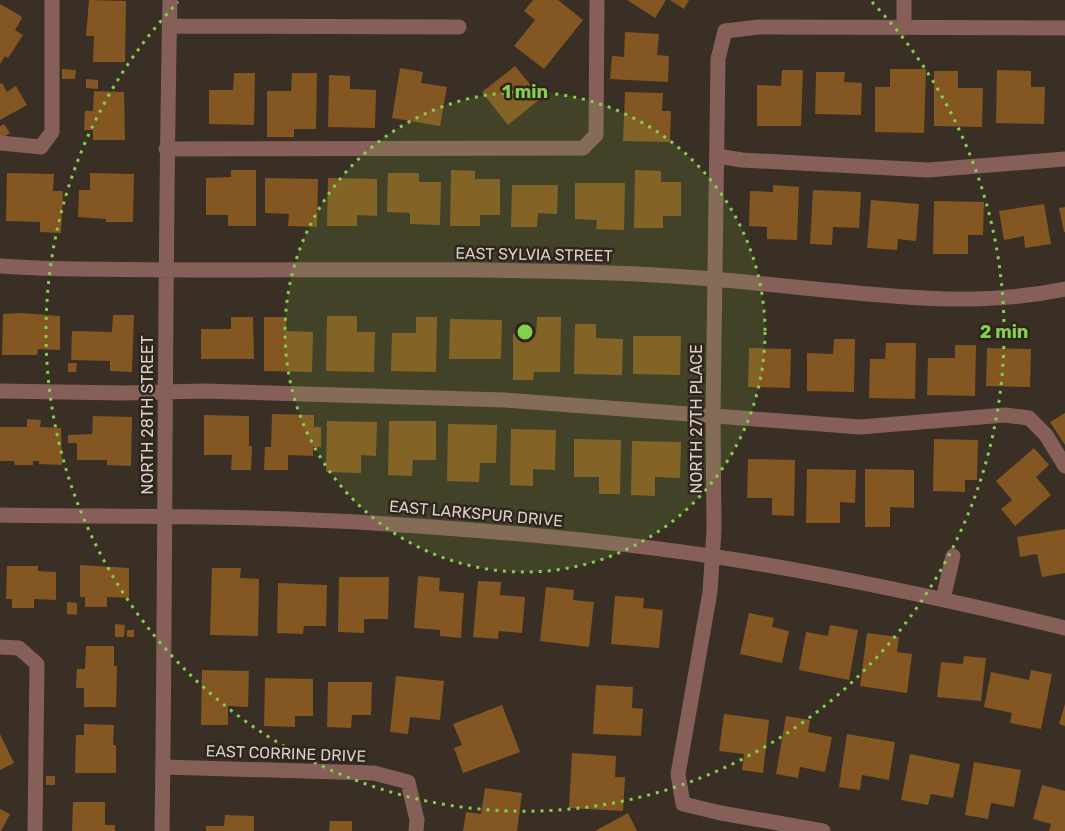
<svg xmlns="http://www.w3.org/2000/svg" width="1065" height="831" font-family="Rubik,sans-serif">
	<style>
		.building { fill: #845622 }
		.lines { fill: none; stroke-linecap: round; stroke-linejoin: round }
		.minor { stroke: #855f58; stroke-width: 15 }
		.ring { fill: none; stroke: #83d04e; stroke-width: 3; stroke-dasharray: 3 6 }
		.labels { text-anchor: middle; stroke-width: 5; stroke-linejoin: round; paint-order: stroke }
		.street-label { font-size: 16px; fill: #d8d1cb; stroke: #2f251c }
		.centre { fill: #83d04e; stroke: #2f251c; stroke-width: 3 }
		.ring-label { font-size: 18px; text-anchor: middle; font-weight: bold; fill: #83d04e; stroke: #2f251c; stroke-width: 5; stroke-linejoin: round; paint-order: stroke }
	</style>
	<rect width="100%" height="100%" fill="#392f25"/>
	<path class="building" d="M89 0 126 1 125 62H93L94 36H86Z
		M533 0H558L583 20 544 69 514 46 535 20 524 11Z
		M627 0H666L655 18Z
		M670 0H689L684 9Z
		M0 4 21 16 22 18 15 30 23 35 8 58 5 56 0 64Z
		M625 32 659 34 657 55 669 56 668 82 610 79 612 56 624 57Z
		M515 66 541 98 508 125 482 92Z
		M400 68 423 72 421 83 447 87 440 126 392 118Z
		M62 69 76 70 75 79H62Z
		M890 69H926L924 133 875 132V87H890Z
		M782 70H803L801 126H757V85L781 86Z
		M997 70 1031 71V87H1045L1044 124 996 123Z
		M934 71H958V88H983L982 127 934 126Z
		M816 72H845L844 82 862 83 861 115 815 114Z
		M234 73H255L254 125 209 124V90H233Z
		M292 73H317L316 129H294V137H267V91H291Z
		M329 75 350 76V89L376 90 375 128 328 127Z
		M86 79 98 80V89L86 88Z
		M2 83 7 92 16 86 27 105 0 120V84Z
		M94 91 124 92 125 140H93V130H84L85 111H93Z
		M625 92 663 93 662 111H671L670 142 623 141Z
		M4 124 10 133 0 139V126Z
		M231 170H256V226H228V215H206V178L231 177Z
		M451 170 475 171V179H500V215H480V226H450Z
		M635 170 661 171V182H681V216H663V228H634Z
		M7 173 54 174 53 191H63L61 233 40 232V222L6 221Z
		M90 173 134 174 133 222H106V219L78 217 79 190H90Z
		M388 173H419V182H441L440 225 410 224V213L387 212Z
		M265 178 318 179 317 227 288 226 289 214 265 213Z
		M328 178 377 179V216L357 215V226H327Z
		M575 183H625L624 230 596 229 597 220 575 219Z
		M512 185H558L557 214 538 213 537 227H511Z
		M773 185 799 187 797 240 767 239V227L749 226 750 191 773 192Z
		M813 190 861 192 859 228 833 227 832 245 810 244Z
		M871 200 919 204 916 241 898 239 897 250 867 248Z
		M934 201 984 202 983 235H968V254H933Z
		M1044 204 1051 244 1025 248 1024 236 1004 240 999 211Z
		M1065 207V232H1064L1059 208Z
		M21 313 60 316V350L38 349 37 355H2L3 314Z
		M113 315H134L132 372 110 371V361L71 360 72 331 112 332Z
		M327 316H357V332H375L374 372 326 371Z
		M231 317H253L254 359H201V329H231Z
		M264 317H286V331L313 332 312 372 264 371Z
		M416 317H437L436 372 391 371 392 333H416Z
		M537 317H561L560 372H534L533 380H513V334H536Z
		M450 319 502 320 501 359H449Z
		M575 324H596V338L623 339 622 375 574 374Z
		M633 336H681L680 375 633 374Z
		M834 339H855L854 392 807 391V353L833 354Z
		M886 343H916L915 399 869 398 870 359H885Z
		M955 345H976L975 396 927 395 928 358H955Z
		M749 348 791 349 790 388 748 387Z
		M987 348 1031 349 1030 387 986 386Z
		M68 363H77L76 372H68Z
		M1065 413V445L1050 422Z
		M272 414 314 415V427H321V447H313V456L288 455V470H264L265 447H271Z
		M204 415 249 416V446H252L251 470H231L232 455H204Z
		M93 416 132 417 131 466 107 465V460H77V443H68V435L92 434Z
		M27 419 41 420 40 427 61 428 62 465 39 464V461H33V465H15L14 461H0V427H27Z
		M327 421 377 422 376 456 361 455V473L326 472Z
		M389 421H436V460H413L412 476 388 475Z
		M448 424 497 425 496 463H480L479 482 447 481Z
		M511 429 556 430 555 470 533 469V486L510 485Z
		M574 439 621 440 620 494H599V477H574Z
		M934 439 978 440 977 480H965V492L933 491Z
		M632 441 681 442 680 478 655 477V496L631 495Z
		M1034 448 1049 465 1036 477 1051 495 1015 526 1001 509 1012 500 996 481Z
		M748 459 795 460 794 516 772 515V498H747Z
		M807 469 856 470 855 503 840 502V523H806Z
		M865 469 914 470V508L890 507V527H865Z
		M1065 529V573L1042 577 1037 554 1020 557 1017 537Z
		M80 565 129 568V598L107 597V607H85V597H80Z
		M7 566H38V571L56 572V600L34 599V608H12V599H6Z
		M212 568H241L240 578 259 579 258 636 210 635Z
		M418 576 440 578 439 591 464 593 461 638 440 636V630L414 628Z
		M339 577H389L388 619H364V633L338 632Z
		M478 581 501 582 500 595 525 597 522 633 499 631 498 639 473 637Z
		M278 583 327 585 326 626H304L303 634 277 633Z
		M546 587 574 590 573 600 594 602 589 647 540 641Z
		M615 596 644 598 643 608 663 610 659 648 611 644Z
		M67 602 77 603V615L67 614Z
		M749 613 774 618 772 627 789 631 782 663 740 654Z
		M115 624 125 625 124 637H115Z
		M830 625 858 630 849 680 799 670 806 632 828 636Z
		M127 630H134V637H127Z
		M867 633 899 637 897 652 912 654 907 693 860 686Z
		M86 646H114V666H117L116 707H84V688H76L77 669H85Z
		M964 656 986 658 981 701 937 697 941 662 963 664Z
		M202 670 249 671 248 707 228 706V725H201Z
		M1031 670 1052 674 1041 729 1010 723 1012 713 984 707 991 672 1029 680Z
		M396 676 444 681 440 720 410 717 408 734 390 732Z
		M265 678 313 679V716H295V727L264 726Z
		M328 682H372L371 715H352L351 728 327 727Z
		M596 685 633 687 632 708 643 709 641 736 593 734Z
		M1065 704V726L1059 724Z
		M502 705 520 752 463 773 454 748 462 745 453 724Z
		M724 714 769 720 763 773 742 770 744 754 719 751Z
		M786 716 810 720 808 732 832 737 825 772 800 767 798 778 776 774Z
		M84 724 114 725 113 745H116V773H75L76 735H84Z
		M0 734 14 763 0 770Z
		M847 734 895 742 889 780 862 775 860 790 839 787Z
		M572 753 616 756 615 777H625L623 811 569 808Z
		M910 754 960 764 953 798 931 794 928 805 901 800Z
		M974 762 1021 770 1014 807 991 803 988 819 965 815Z
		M46 776H55V785H46Z
		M1042 785 1065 791V831H1049L1051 824 1033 819Z
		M485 788 522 793 517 831H463L466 812 481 814Z
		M73 802H105V825H115V831H72Z
		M0 809 10 814 1 831H0Z
		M628 813 637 831H595Z
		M225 815 254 816V831H206V826H224Z
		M330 821H352V831H329Z"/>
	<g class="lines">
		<path class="minor" d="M169 26 459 27
			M904 28V0
			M0 143 41 147 52 132V0
			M166 149 583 148 596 135 597 0
			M717 156 742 160 928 170 1065 159
			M0 266C69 271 140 269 209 270 343 270 477 268 611 273 683 275 754 283 825 290 907 298 983 306 1065 289
			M0 391 124 393 204 391 505 400 860 427 1005 415 1029 418 1046 435 1065 466
			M0 515C129 517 259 515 388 524 507 532 626 542 743 561 851 579 958 602 1065 628
			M943 599 953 556
			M0 647 19 648 37 664 35 831
			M163 767 374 773 408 782 417 820 416 831
			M162 831C166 554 164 277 170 0
			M823 831 721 813 683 804 678 774 710 592 714 530 713 415 718 59 725 31 759 27 1065 28"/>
	</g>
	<circle cx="525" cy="332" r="240" fill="#83d04e" fill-opacity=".12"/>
	<g class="ring">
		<circle cx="525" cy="332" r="240"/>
		<path d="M872 2A479 479 0 1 1 178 2"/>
	</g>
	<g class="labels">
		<g class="street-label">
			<text transform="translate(534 254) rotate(1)" y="6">EAST SYLVIA STREET</text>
			<text transform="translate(147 415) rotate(-90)" y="6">NORTH 28TH STREET</text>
			<text transform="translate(696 419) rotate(-90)" y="6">NORTH 27TH PLACE</text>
			<text transform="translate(476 513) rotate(5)" y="6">EAST LARKSPUR DRIVE</text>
			<text transform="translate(286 753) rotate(2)" y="6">EAST CORRINE DRIVE</text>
		</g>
	</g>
	<circle cx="525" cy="332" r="9" class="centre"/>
	<g class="ring-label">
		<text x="525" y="98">1 min</text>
		<text x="1004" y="338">2 min</text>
	</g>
</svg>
